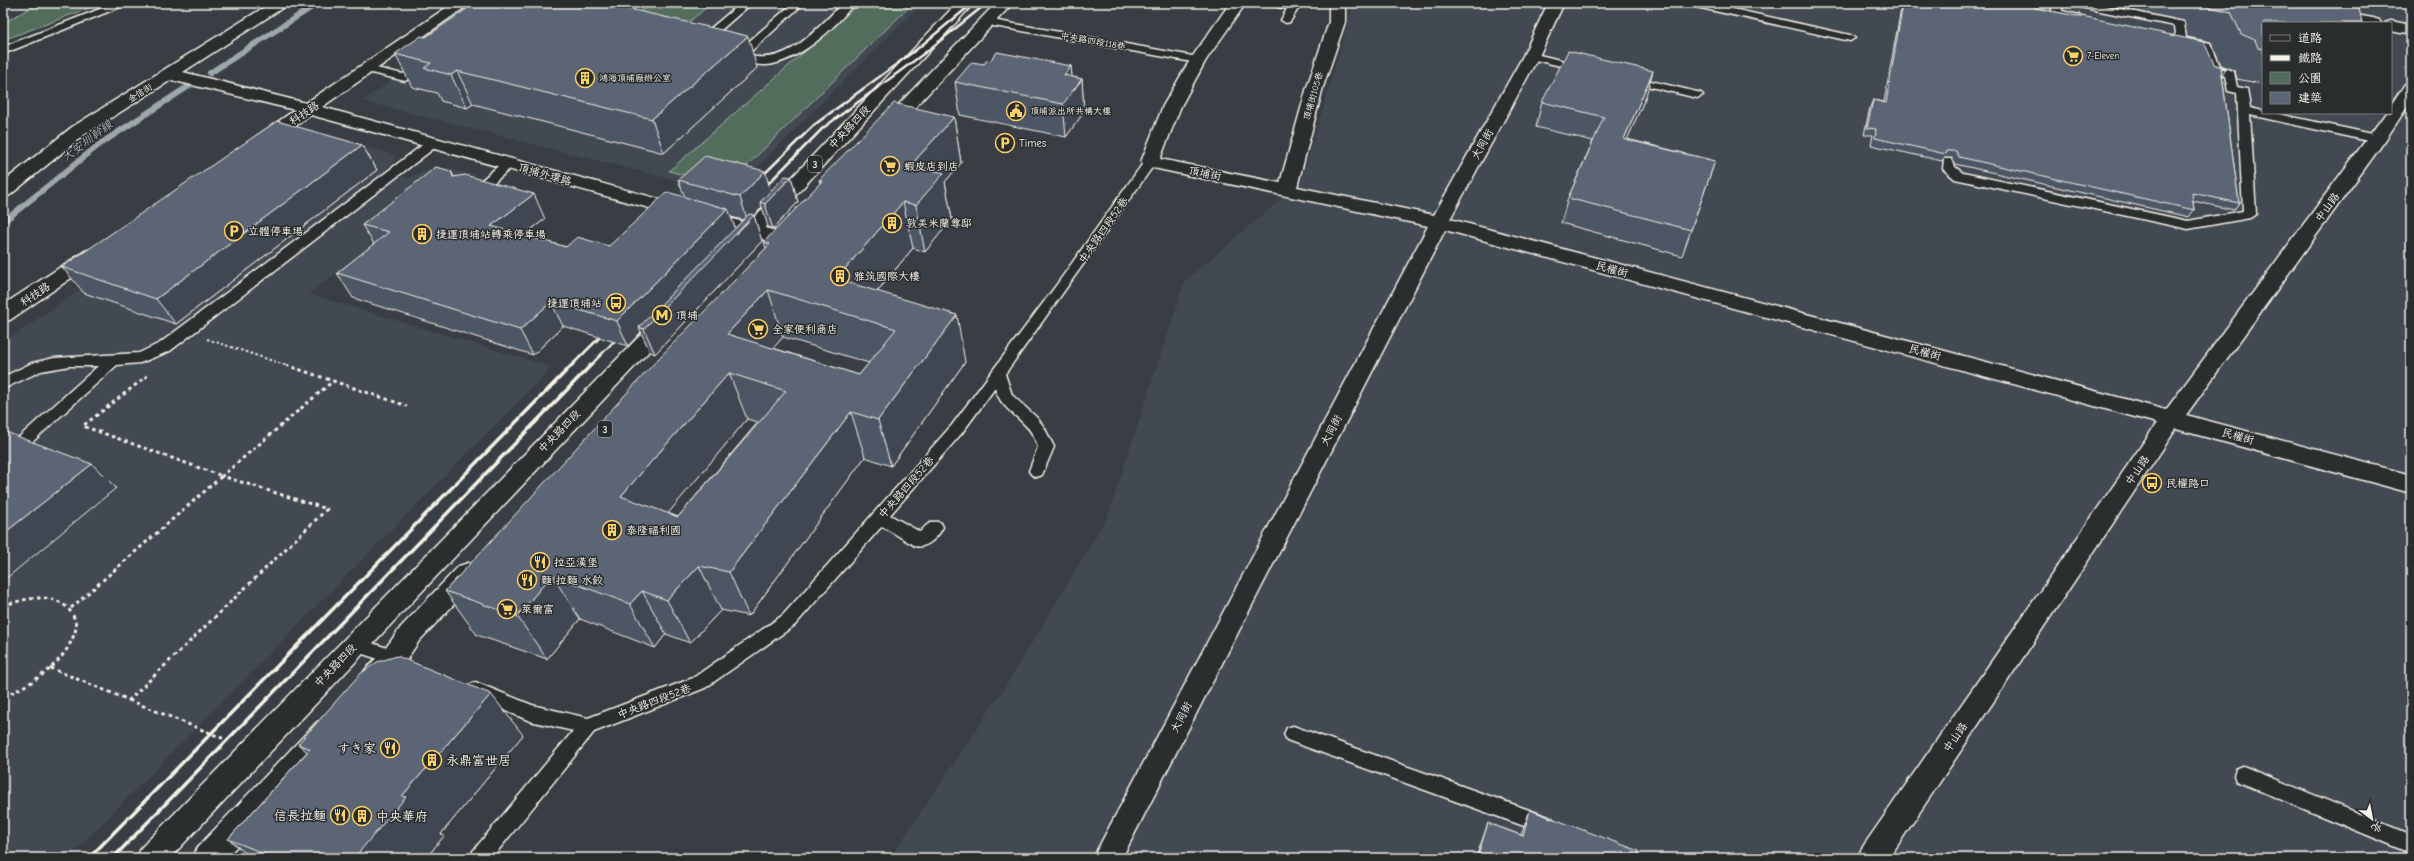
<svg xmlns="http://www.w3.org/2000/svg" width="2414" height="861" font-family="'Comic Neue','LXGW WenKai TC','Klee One',sans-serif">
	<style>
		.built { fill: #434a53; fill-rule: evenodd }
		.green { fill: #526d5d; stroke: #a3afa2 }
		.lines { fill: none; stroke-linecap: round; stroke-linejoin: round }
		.stream { stroke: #9ea7aa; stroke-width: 6 }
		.service-casing { stroke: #f4f1e8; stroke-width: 3 }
		.minor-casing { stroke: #f4f1e8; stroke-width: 3 }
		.primary-casing { stroke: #f4f1e8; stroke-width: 3 }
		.path-far1 { stroke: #f4f1e8; stroke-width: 2; stroke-dasharray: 2.5 2.5; stroke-linecap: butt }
		.path { stroke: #f4f1e8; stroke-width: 3; stroke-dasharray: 3.5 3.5; stroke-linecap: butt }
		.service { fill: #2a2d2e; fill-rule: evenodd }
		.minor { fill: #2a2d2e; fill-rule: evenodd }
		.primary { fill: #2a2d2e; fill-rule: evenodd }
		.rail-far1 { stroke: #f4f1e8; stroke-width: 2.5 }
		.rail { stroke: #f4f1e8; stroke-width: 3.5 }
		.wall { fill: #4e5765; stroke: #f4f1e8; fill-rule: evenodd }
		.shaded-wall { fill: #404753; stroke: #f4f1e8 }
		.building { fill: #5b6576; stroke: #f4f1e8; fill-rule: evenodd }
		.labels { text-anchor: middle; stroke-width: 3; stroke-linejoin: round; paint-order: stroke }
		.far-street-label { font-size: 9px; fill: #f4f1e8; stroke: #2a2d2e }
		.far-poi-label { font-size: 9px; fill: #f4f1e8; stroke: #2a2d2e; text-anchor: start }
		.shield { fill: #2a2d2e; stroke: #b7b6b0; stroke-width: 1 }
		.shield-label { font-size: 10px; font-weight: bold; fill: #f4f1e8 }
		.street-label { font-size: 11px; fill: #f4f1e8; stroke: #2a2d2e }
		.poi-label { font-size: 11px; fill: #f4f1e8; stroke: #2a2d2e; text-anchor: start }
		.water-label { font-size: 12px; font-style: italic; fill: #acb3b4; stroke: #2a2d2e }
		.near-poi-label { font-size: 13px; fill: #f4f1e8; stroke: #2a2d2e; text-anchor: end }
	</style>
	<rect width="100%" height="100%" fill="#393e44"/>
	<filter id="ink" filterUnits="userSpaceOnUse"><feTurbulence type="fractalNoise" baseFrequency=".025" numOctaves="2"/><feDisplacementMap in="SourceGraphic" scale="8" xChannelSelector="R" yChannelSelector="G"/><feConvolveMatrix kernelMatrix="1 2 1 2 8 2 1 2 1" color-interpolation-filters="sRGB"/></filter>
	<g filter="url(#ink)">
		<path class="built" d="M499 3H922L730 194 363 101Z
			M1354 3H2411V858H890L1009 681 1108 516 1185 281 1301 182ZM2263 23H2391V113H2263Z
			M309 132 396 155 393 162 384 172 408 178 436 166 464 173 309 294 552 367 68 858H3V343Z"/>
		<path class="green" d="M39 3H103L3 40V23Z
			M651 3H687L707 7 677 32 628 21Z
			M860 3H913L726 186 669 171Z"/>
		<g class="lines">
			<path class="stream" d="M210 73 318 3
				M3 222 100 144 189 86"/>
			<defs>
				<path id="service" d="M115 3H130L3 54V47Z
					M741 3H752L706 43H698V39Z
					M793 3H804L747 55C788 67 816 29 843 3H854C837 27 797 63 766 65 754 66 741 60 730 57V53L737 52Z
					M1268 3H1290L1299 7 1290 22 1286 23 1281 20 1287 9 1269 5Z
					M1687 3H1706L1850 35 1855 38 1850 41 1692 6Z
					M2052 3H2062V11L2079 15 2080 17 2075 20 2052 15Z
					M2070 3H2091L2184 22 2186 38 2210 43 2220 66 2234 72 2237 87 2247 89 2250 108 2263 111V113H2274L2377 135 2383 139 2377 143 2250 115 2256 214 2250 218 2188 229 1955 179 1943 169 1944 159H1952L1955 167 1963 173 2188 221 2243 211 2237 93 2228 91 2225 76 2211 70 2201 47 2177 42 2175 26 2075 6Z
					M987 19 1198 57 1204 60 1198 63 983 24V20Z
					M1531 53 1585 66 1587 68 1581 71 1527 58V54Z
					M424 62 428 63V67L405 81 363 71 361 69 367 66 403 74Z
					M1630 76 1701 93 1703 95 1697 98 1626 81V77Z
					M433 139 437 140 439 143 437 146 170 351 140 363 117 365 19 454H9L6 450 9 446 98 366H70L41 371 3 389V377L32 363 54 358 139 353 160 343 429 140Z
					M1150 158 1156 162 1005 374 1012 395 1036 417 1044 427 1054 447 1042 475 1037 477 1032 475 1029 471 1038 447C1035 439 1032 431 1025 425 1013 412 1000 406 995 388L962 433 890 515 920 532C926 526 931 519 941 523L943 527C938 537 927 549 915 546L882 526 795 625 705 688 594 732 492 858H470L473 851 573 731 530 721 469 695 466 690 469 685 475 682 532 705 588 718 693 678 783 615 952 425 1055 287 1146 159Z
					M508 160 514 164 512 167 476 198H468L466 195 468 192 504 161Z
					M354 637 405 654 408 659 405 664 399 666 348 649 345 644 348 639Z
					M1293 726 1546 816 1553 819 1556 825 1553 831 1546 834 1287 740 1284 734 1287 728Z
					M2243 766 2411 835V853L2236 781 2234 775 2236 769Z"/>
				<path id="minor" d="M271 3H290L183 72 306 103 453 3H471L322 107 787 234 790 238 787 242 780 244 311 115 269 144H257L254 140 257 136 295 110 171 80 84 135 10 195 3 197V182L72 127Z
					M1230 3H1246L1206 60 1181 106 1160 159 1280 183 1307 87 1329 22V3H1345V22L1323 87 1297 187 1434 215 1523 56 1548 3H1564L1539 56 1450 219 2166 410 2386 113H2391V105L2405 84 2411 83V101L2386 139 2186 415 2411 475V493L2176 429 1889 858H1858L1862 848 2157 423 1445 230 1122 858H1093L1428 226 1144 166 1141 162 1163 106 1190 60Z
					M2333 11 2373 18 2379 20 2381 23H2346L2327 19 2325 16Z
					M2391 21 2411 25V35L2391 31V23H2385Z
					M92 249 99 251 102 255 99 259 10 320 3 322V305L85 251Z"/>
				<path id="primary" d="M957 3H974L744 251 737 253 730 251 727 247 730 243Z
					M996 3H1013L892 132H880L877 128 880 124Z
					M666 314 673 316 676 321 673 326 170 858H137L141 848 659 316Z
					M468 563 477 566 480 573 477 580 419 641 403 665 383 686 374 689 365 686 361 678 365 670 385 649 401 627 459 566Z
					M326 718 335 722 339 730 335 738 226 858H193L197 848 317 722Z"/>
			</defs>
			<use href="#service" class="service-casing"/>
			<use href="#minor" class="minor-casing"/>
			<use href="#primary" class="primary-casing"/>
			<path class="path-far1" d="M207 339 288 366"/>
			<path class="path" d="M286 365 407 406
				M3 606C25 598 58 590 72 614 77 621 77 630 73 637 61 667 31 684 3 697
				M71 608 222 476 83 426 147 376
				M50 668 129 700 327 509 222 476 333 381
				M129 700 227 740"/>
			<use href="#service" class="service"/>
			<use href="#minor" class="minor"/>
			<use href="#primary" class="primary"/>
			<path class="rail-far1" d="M757 181 814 125 917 49 973 3
				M761 191 823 128 926 52 987 3
				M571 366 608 329
				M590 366 621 334"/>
			<path class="rail" d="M89 858 572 365
				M113 858 591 365"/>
		</g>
		<path class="wall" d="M1902 3H2035V8L2081 17 2082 16 2214 64 2226 69 2222 75 2239 203 2234 210 2193 201 2194 210 2189 217 1955 164 1952 158H1944L1942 161 1871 145 1873 135H1864L1870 107 1873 100 1884 102Z
			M2098 3H2358L2263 23V94L2262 84 2237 79 2235 71 2221 65 2211 42 2187 37 2184 21Z
			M633 10 757 68 664 153 473 104 467 108 441 101 437 93 412 87 395 54 426 37Z
			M990 61 1071 66 1072 77 1082 79 1084 112 1066 137 960 115 955 82 984 64Z
			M1646 96 1627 139 1715 161 1682 256 1561 223 1568 198 1593 141 1536 127 1542 102Z
			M954 117 961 163 945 182 952 219 925 252 913 248 877 292 965 362 891 466 865 457 749 616 721 610 690 643 666 634 655 648 580 619 547 659 477 635 445 591 766 248 764 242 820 184 819 180ZM783 337 869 363 859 375 773 348ZM747 419 758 422 678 517 668 513Z
			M362 145 377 170 176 324 84 293 62 267Z
			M451 171 454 177 545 219 524 235 566 247 609 246 685 197 678 180 771 191 791 177 798 202 773 229 768 227 762 207 754 216 762 241 655 354 650 352 641 332 628 346 563 326 533 355 353 298 337 273 374 244 362 225ZM731 217 743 220 735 228Z
			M523 735 441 834 444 836 426 858H252L228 839 307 752 298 744Z
			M1530 810 1638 858H1476L1488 823 1521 835Z"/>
		<path class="shaded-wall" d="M592 3H641L603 33Z
			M748 36 757 68 664 153 652 119Z
			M1071 66 1073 91 1082 79 1084 112 1066 137 1063 104 1064 75Z
			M457 71 473 104 467 108 451 75Z
			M1653 71 1646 96 1617 163 1624 139Z
			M954 117 961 163 945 182 952 219 925 252 916 205 911 165Z
			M362 145 377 170 176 324 156 299Z
			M765 171 772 196 760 202 762 207 754 216 762 241 655 354 644 329 639 327 641 332 628 346 617 321 728 209 737 233 748 222 740 197Z
			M791 177 798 202 773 229 765 204Z
			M534 194 545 219 504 250 491 226Z
			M903 202 913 248 856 317 836 279Z
			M768 290 783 337 747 378 727 334Z
			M551 302 563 326 533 355 520 330Z
			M957 315 965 362 891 466 878 420Z
			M729 373 747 419 645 541 621 496Z
			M851 412 865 457 749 616 729 572Z
			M92 464 116 488 3 581V534Z
			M699 566 721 610 690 643 667 600Z
			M552 575 580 619 547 659 517 616Z
			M642 591 666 634 655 648 630 604Z
			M491 694 523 735 441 834 444 836 426 858H354L402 796Z"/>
		<path class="building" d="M475 3H603L748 36 652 119 457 71 451 75 424 68 431 63 395 54 421 36 426 37Z
			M1903 3H2035V8L2082 17V16L2204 42 2214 64 2226 69 2221 68 2239 203 2192 193 2194 210 1959 157 1956 151H1947L1946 154 1875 138 1876 129 1867 128 1873 100 1886 103Z
			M2206 3H2358L2362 23H2263V49L2258 48 2255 40 2241 34 2231 12 2206 6Z
			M1568 51 1653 71 1624 139 1715 161 1691 230 1568 198 1604 117 1542 102Z
			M997 52 1071 66 1064 75 1082 79 1063 104 955 82 972 62 984 64 987 60 990 61Z
			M894 103 954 117 911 165 944 173 916 205 903 202 836 279 957 315 878 420 851 412 729 572 699 566 667 600 642 591 630 604 552 575 517 616 445 591 659 358 770 244 764 242 822 181 819 180ZM768 290 896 329 859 375 727 334ZM729 373 786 391 678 517 621 496Z
			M277 121 362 145 156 299 62 267Z
			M705 156 765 171 740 197 678 180Z
			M436 167 451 171 453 177 465 175 534 194 491 226 566 247 577 237 609 246 667 192 728 209 617 321 551 302 520 330 337 273 389 232 362 225Z
			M785 176 791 177 765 204 760 202Z
			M749 214 754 215 644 329 639 327Z
			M3 431 92 464 3 534Z
			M397 656 491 694 402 796 406 797 354 858H275L228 839 310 749 298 744 360 674 377 662Z
			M1530 810 1639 851 1638 858H1477L1488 823 1523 836Z"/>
	</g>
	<defs>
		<symbol id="supermarket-ring" viewBox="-11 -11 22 22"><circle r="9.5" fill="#2a2d2e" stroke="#ffd166" stroke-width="1.5"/><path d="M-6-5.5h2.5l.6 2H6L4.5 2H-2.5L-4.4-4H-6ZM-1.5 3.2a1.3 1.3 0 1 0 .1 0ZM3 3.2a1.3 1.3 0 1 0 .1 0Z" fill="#ffd166"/></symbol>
		<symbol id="building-ring" viewBox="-11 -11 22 22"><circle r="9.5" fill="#2a2d2e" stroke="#ffd166" stroke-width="1.5"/><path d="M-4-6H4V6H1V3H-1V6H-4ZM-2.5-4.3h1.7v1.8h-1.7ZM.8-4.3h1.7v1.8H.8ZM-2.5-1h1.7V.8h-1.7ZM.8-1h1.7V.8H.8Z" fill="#ffd166"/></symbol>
		<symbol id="civic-ring" viewBox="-11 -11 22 22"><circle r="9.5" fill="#2a2d2e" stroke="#ffd166" stroke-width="1.5"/><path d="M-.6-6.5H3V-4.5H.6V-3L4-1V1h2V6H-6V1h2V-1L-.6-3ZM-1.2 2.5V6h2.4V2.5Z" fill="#ffd166"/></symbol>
		<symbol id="parking-ring" viewBox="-11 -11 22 22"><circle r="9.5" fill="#2a2d2e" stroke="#ffd166" stroke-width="1.5"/><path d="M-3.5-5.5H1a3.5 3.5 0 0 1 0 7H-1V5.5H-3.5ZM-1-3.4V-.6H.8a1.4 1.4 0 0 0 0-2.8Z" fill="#ffd166"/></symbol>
		<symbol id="bus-ring" viewBox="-11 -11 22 22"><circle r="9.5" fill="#2a2d2e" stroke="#ffd166" stroke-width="1.5"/><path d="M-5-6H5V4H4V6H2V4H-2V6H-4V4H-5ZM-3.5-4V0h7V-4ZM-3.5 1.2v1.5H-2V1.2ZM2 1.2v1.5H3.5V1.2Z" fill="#ffd166"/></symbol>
		<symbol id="metro-ring" viewBox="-11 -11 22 22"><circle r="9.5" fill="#2a2d2e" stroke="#ffd166" stroke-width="1.5"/><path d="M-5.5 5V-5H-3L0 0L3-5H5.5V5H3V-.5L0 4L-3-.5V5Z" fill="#ffd166"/></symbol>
		<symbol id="restaurant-ring" viewBox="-11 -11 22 22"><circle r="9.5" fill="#2a2d2e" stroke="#ffd166" stroke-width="1.5"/><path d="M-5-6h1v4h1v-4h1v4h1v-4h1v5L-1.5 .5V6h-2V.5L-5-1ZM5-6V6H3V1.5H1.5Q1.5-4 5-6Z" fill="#ffd166"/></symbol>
	</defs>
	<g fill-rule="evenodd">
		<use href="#supermarket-ring" x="2062" y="45" width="22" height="22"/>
		<use href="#building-ring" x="574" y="67" width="22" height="22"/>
		<use href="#civic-ring" x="1005" y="100" width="22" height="22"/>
		<use href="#parking-ring" x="994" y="132" width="22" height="22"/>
		<use href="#supermarket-ring" x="879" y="155" width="22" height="22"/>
		<use href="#building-ring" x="881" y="212" width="22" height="22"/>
		<use href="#parking-ring" x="223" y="220" width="22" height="22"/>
		<use href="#building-ring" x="411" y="223" width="22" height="22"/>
		<use href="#building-ring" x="829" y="265" width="22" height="22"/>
		<use href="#bus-ring" x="605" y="292" width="22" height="22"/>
		<use href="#metro-ring" x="651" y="304" width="22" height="22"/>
		<use href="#supermarket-ring" x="747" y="318" width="22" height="22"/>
		<use href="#bus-ring" x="2141" y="472" width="22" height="22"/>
		<use href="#building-ring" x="601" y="519" width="22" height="22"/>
		<use href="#restaurant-ring" x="529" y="551" width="22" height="22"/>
		<use href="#restaurant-ring" x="516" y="569" width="22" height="22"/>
		<use href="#supermarket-ring" x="496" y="598" width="22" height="22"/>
		<use href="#restaurant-ring" x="379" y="737" width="22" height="22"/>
		<use href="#building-ring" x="421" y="749" width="22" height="22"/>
		<use href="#restaurant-ring" x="329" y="804" width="22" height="22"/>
		<use href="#building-ring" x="351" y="805" width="22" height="22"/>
	</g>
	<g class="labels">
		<g class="far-street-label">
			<text transform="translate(1093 41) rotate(10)" y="3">中央路四段118巷</text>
			<text transform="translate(140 93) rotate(-32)" y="3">金信街</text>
			<text transform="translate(1313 96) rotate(-74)" y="3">頂埔街105巷</text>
		</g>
		<g class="far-poi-label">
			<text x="2087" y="59">7-Eleven</text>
			<text x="599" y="81">鴻海頂埔廠辦公室</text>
			<text x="1030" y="114">頂埔派出所共構大樓</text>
		</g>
		<g class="shield">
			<rect x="808" y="156" width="14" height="16" rx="3"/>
			<rect x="598" y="421" width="14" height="16" rx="3"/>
		</g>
		<g class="shield-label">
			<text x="815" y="168">3</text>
			<text x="605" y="433">3</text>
		</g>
		<g class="street-label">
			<text transform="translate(304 113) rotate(-34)" y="4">科技路</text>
			<text transform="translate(849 127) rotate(-47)" y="4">中央路四段</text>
			<text transform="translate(1482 144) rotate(-61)" y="4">大同街</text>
			<text transform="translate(1205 173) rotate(11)" y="4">頂埔街</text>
			<text transform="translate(545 174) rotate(16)" y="4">頂埔外環路</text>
			<text transform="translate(2327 207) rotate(-54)" y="4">中山路</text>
			<text transform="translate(1103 230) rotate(-55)" y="4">中央路四段52巷</text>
			<text transform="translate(1612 269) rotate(15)" y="4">民權街</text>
			<text transform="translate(35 294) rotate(-34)" y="4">科技路</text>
			<text transform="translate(1925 352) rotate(15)" y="4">民權街</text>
			<text transform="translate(1331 430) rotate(-62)" y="4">大同街</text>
			<text transform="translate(559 431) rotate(-46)" y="4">中央路四段</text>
			<text transform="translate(2238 436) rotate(15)" y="4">民權街</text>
			<text transform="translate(2137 470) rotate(-56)" y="4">中山路</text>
			<text transform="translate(906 487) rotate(-49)" y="4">中央路四段52巷</text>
			<text transform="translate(335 665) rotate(-46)" y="4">中央路四段</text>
			<text transform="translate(654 701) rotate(-21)" y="4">中央路四段52巷</text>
			<text transform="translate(1181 717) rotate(-62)" y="4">大同街</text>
			<text transform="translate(1955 737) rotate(-56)" y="4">中山路</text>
		</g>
		<g class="poi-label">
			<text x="1019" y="147">Times</text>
			<text x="904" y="170">蝦皮店到店</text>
			<text x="906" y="227">敦美米蘭尊邸</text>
			<text x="248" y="235">立體停車場</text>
			<text x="436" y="238">捷運頂埔站轉乘停車場</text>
			<text x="854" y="280">雅筑國際大樓</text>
			<text x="602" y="307" text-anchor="end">捷運頂埔站</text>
			<text x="676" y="319">頂埔</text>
			<text x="772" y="333">全家便利商店</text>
			<text x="2166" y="487">民權路口</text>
			<text x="626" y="534">泰隆福利國</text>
			<text x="554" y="566">拉亞漢堡</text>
			<text x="541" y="584">麵 拉麵 水餃</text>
			<text x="521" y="613">萊爾富</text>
		</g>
		<g class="water-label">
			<text transform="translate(87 141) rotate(-37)" y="4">大安圳幹線</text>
		</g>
		<g class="near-poi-label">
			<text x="376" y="753">すき家</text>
			<text x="446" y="765" text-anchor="start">永鼎富世居</text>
			<text x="326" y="820">信長拉麵</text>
			<text x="376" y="821" text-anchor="start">中央華府</text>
		</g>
	</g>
	<rect width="2414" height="861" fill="none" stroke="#2a2d2e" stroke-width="16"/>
	<rect x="8" y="8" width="2398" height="845" fill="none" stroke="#f4f1e8" stroke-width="1.5" filter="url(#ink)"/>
	<rect x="2262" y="22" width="130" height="92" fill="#2a2d2e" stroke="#7b7b78"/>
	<rect x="2270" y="35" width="20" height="6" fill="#2a2d2e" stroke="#7b7b78"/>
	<text x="2298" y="42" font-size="12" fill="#f4f1e8">道路</text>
	<rect x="2270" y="55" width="20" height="6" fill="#f4f1e8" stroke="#7b7b78"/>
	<text x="2298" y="62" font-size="12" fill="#f4f1e8">鐵路</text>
	<rect x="2270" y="72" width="20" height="12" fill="#526d5d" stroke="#7b7b78"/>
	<text x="2298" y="82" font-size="12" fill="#f4f1e8">公園</text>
	<rect x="2270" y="92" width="20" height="12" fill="#5b6576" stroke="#7b7b78"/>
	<text x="2298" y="102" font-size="12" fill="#f4f1e8">建築</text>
	<g transform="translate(2372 819) rotate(148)" stroke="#2a2d2e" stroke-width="3" paint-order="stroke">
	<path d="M0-3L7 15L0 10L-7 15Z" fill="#f4f1e8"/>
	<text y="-6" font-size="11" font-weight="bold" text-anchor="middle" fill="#f4f1e8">北</text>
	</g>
</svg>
